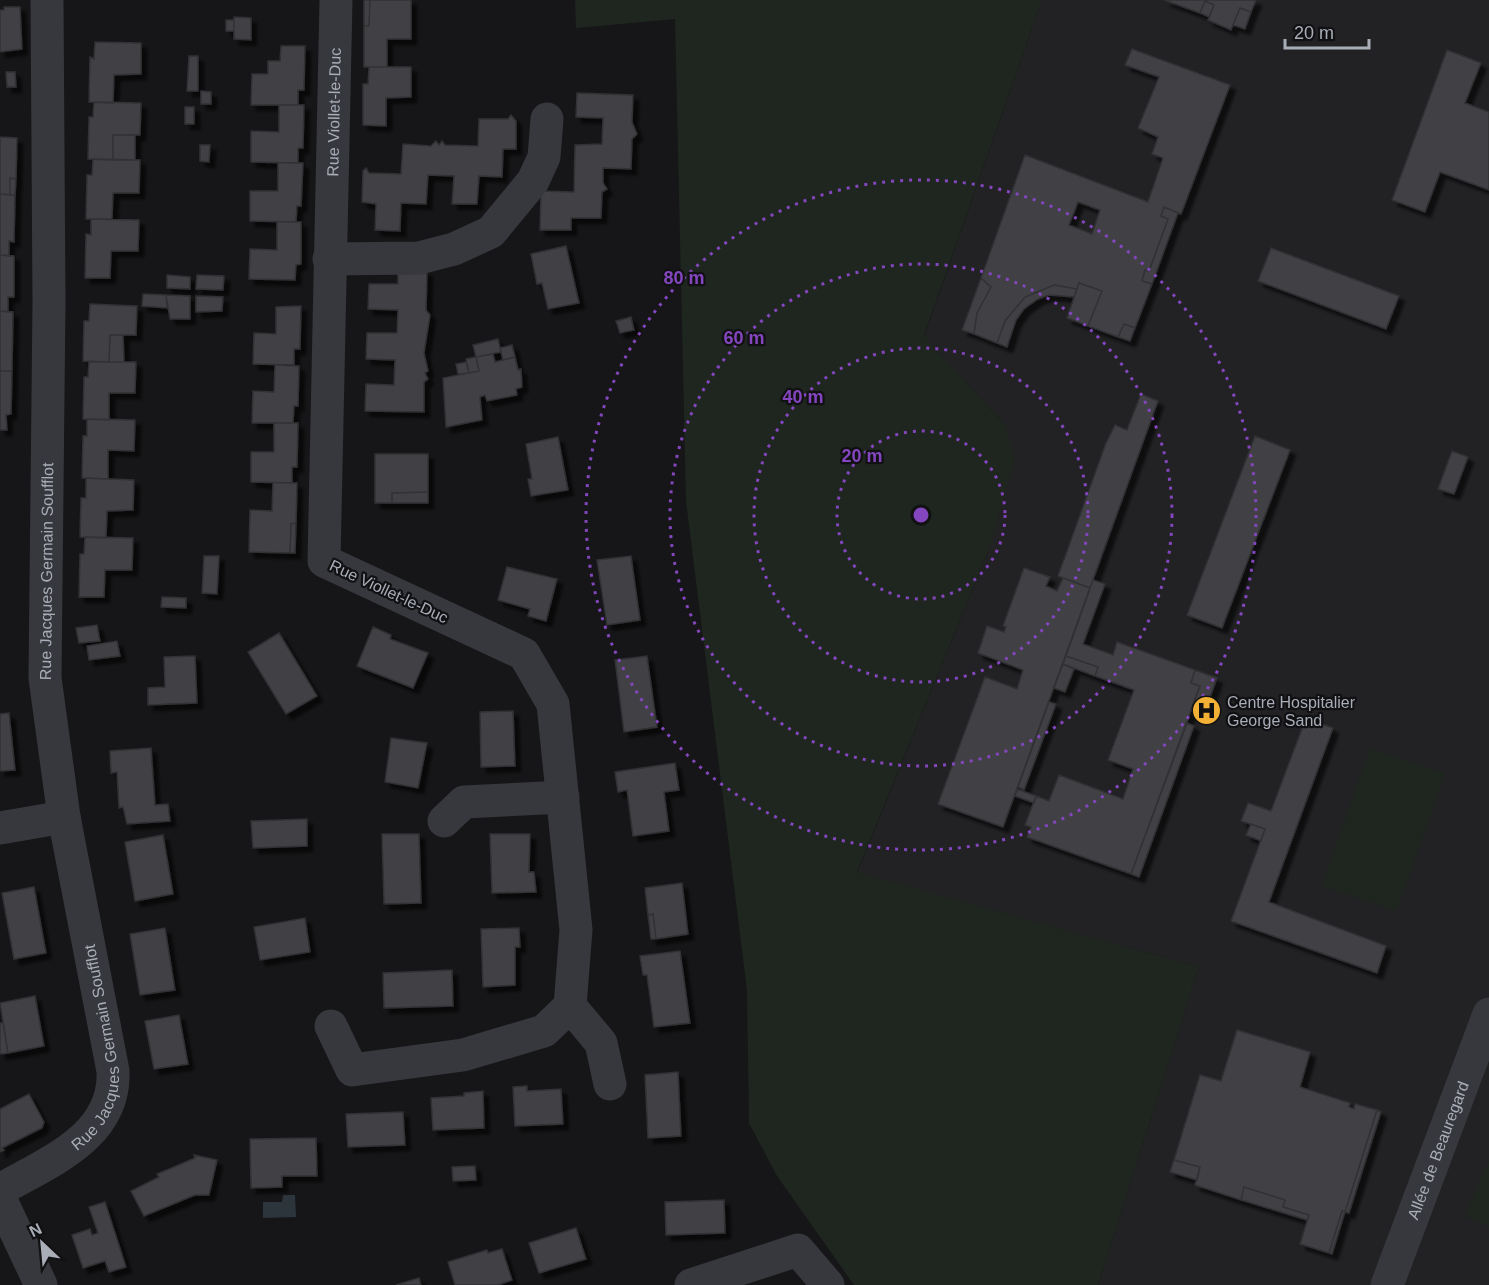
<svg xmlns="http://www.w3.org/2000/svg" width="1489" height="1285" font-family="Arial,sans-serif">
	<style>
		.built { fill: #222225 }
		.green { fill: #1e261f }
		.water { fill: #2c353c }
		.building { fill: #404145; stroke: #303034; stroke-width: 1.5; fill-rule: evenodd; filter: url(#shadow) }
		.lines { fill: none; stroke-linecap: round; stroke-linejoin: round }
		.street { stroke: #37383d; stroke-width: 33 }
		.ring { fill: none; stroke: #8446be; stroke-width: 3; stroke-dasharray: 3 6 }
		.labels { text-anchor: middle; stroke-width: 4.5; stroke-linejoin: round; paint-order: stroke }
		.street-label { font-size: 16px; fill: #a8adb8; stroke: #111113 }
		.poi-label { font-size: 16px; fill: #a8adb8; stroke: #111113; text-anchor: start }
		.centre { fill: #8446be; stroke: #111113; stroke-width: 3 }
		.ring-label { font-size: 18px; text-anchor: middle; font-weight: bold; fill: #8446be; stroke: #111113; stroke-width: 4.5; stroke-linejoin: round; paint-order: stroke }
	</style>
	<defs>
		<filter id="shadow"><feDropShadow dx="5.5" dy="5.5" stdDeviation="1.5" flood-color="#0009"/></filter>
	</defs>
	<rect width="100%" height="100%" fill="#161618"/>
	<path class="built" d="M1042 0H1489V1285H1098L1199 967 857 873 989 549 1006 426 924 337Z"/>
	<path class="green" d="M575 0H1042L924 336 1006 426 1015 459 989 549 857 872 1199 967 1098 1285H854L777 1176 749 1123 747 990 686 501 675 19 576 28Z
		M1370 748 1445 773 1397 911 1322 886Z
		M1489 1160V1227L1465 1216Z"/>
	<path class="water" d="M283 1195H295L296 1217 263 1218V1202H282Z"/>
	<path class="building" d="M364 0H370L369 26H364Z
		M370 0H411V39H387V67H364V26H369Z
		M1164 0H1256L1251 12 1240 8 1231 30 1208 20 1214 5 1205 1 1200 13Z
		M1205 1 1214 5 1209 17 1200 13Z
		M4 7H20L22 49 0 52V10H4Z
		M1240 8 1251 12 1245 29 1233 25Z
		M234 17 251 18V40L234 39Z
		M226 20H234V31H226Z
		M95 42 141 43V74L114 75 113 103 89 102 90 57 94 59Z
		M281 46H305L304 90H298V105H251L252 74H268V61H280Z
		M1132 49 1230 85 1181 214 1164 207 1161 216 1168 219 1149 271 1145 270 1142 281 1152 284 1135 328 1124 324 1118 337 1088 326 1102 291 1079 283 1077 289 1054 285 1025 297 1005 321 997 343 974 334 977 313 991 287 981 278 1025 155 1148 202 1163 158 1152 154 1158 137 1138 128 1159 77 1125 65ZM1078 202 1100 210 1092 234 1069 225Z
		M1447 50 1481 63 1465 103 1489 112V190L1440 172 1425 212 1392 200Z
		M189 56H198V91H187Z
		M369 67H411V97L386 98V126L363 125V84H368Z
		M6 72H15L16 87H7Z
		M201 91 211 92V104H201Z
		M577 93 633 95 632 122 637 134 632 139 631 169 603 168V183L607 189 602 192 601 218H571V230H540L541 191 574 192 575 145 602 144 603 118 576 117Z
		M94 102 141 103 140 135H113V160L88 159 89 117H93Z
		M279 105H304L303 148H298V163L251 162V131L279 132Z
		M185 107H194V124H185Z
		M511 115 516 121V149H503L502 177 479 176 477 204H452L454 176 428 175 426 204 401 203 400 231 375 230 376 204 362 202 363 171 366 168 369 173 401 174 403 144 431 146 436 141 439 145 442 141 445 145 478 146 479 119H508Z
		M113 135H135V160H113Z
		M0 137 17 138 16 179 10 178V195L0 194Z
		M200 145H210L209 162 200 161Z
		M93 159 140 160 139 193H113L112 219H86L87 175H92Z
		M278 163H303L301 206H297L296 222 250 221V191H278Z
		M10 178 16 179 15 195H10Z
		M0 194 15 195 14 242 9 241V256L0 255Z
		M1164 207 1178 213 1152 284 1142 281 1145 270 1149 271 1168 219 1161 216Z
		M91 219 139 220 138 251H111L110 278H85L86 234 91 235Z
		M277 222H301V264L296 265 295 280 249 279 250 249 277 250Z
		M566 246 579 303 548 309 542 283 537 284 531 254Z
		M1271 248 1399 296 1386 329 1258 281Z
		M0 255 14 256V297H8V312L0 311Z
		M398 270 427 271 426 310 430 315 424 353 428 371 425 373 428 379 424 382V412L365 411 366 384 394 385 395 360 366 359 367 333H397L398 310 368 309 369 284H398Z
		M167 275 190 277V289L167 288Z
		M197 275 224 276 223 290 196 289Z
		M981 278 991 287 977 313 974 334 962 330Z
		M1079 283 1102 291 1088 326 1067 318Z
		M1054 285 1077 289 1074 297 1049 295 1038 299 1024 309 1016 320 1007 347 997 343 1005 321 1025 297Z
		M143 294 166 295 167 308 142 306Z
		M166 295 190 296V319H170Z
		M196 296 223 297 222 311 196 312Z
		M90 304 137 306 136 335H110L109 362 83 361 84 321H89Z
		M301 306 300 349H294V365L253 364 254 333 276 334V307Z
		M0 311 13 312 12 371H0Z
		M631 317 634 330 620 333 616 321Z
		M1124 324 1135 328 1130 341 1118 337Z
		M110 335H123L124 362H109Z
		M498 339 501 352 476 357 473 345Z
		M512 345 515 357 503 360 500 348Z
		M493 354 495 362 515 357 518 370 521 369 522 387 516 389 517 395 487 401 485 395 480 397 482 420 446 427 443 378 479 371 476 357Z
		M476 357 479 371 469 373 466 359Z
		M89 362H136L135 393H109V420L83 419 84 377H88Z
		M466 362 469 373 458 374 456 364Z
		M275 365 299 366 298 406H294L293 423H252L253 391 274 392Z
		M0 371H12L11 414 6 415 7 430H0Z
		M1141 394 1158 401 1090 588 1058 576 1106 443 1115 425 1127 430Z
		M87 419 135 420 134 451 108 450V479L82 478 83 436H87Z
		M274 423H298L297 467H292V483L251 482V452H274Z
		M1255 436 1290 450 1222 628 1187 615Z
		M558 437 568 490 531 496 528 479H532L526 444Z
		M1452 451 1468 457 1454 494 1438 489Z
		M375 454H428V492L392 493V503H375Z
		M86 478 134 480 133 510 107 511 106 538 80 537 81 498H86Z
		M273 483H297L296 523 291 524 290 553 249 552 250 510 272 511Z
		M428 492V503H392V493Z
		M296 523 295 553H290L291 524Z
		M85 537 133 538 132 570H105L104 597H79L80 554H84Z
		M204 556H219L217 594 202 593Z
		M631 556 640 620 607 625 597 560Z
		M507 567 557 579 546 621 528 616 530 609 498 600Z
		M1024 568 1050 577 1046 586 1057 591 1063 578 1090 588 1003 827 938 804 985 677 1017 689 1023 670 978 653 987 626 1004 632 1006 627 1003 626Z
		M1093 580 1105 584 1083 644 1113 655 1117 642 1195 670 1191 683 1200 686 1131 874 1027 837 1031 827 1025 825 1036 796 1049 801 1059 775 1123 799 1133 769 1108 760 1134 690 1095 676 1098 667 1066 656Z
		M162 597 186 598V608L161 607Z
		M97 625 100 641 79 643 76 628Z
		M373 627 391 635 390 639 428 653 413 688 357 666Z
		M279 633 317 696 286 714 248 652Z
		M117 641 120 656 89 660 87 646Z
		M195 656 197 703 148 705V688L165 687 164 657Z
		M647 656 657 727 624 732 615 660Z
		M1066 656 1098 667 1095 676 1063 664Z
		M1063 664 1074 669 1065 692 1054 688Z
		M1195 670 1217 678 1204 714 1191 709 1200 686 1191 683Z
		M1049 702 1056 704 1024 790 1018 787Z
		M513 711 515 766 481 767 480 712Z
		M9 713 15 770 0 771V714Z
		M1306 718 1333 728 1269 902 1386 946 1377 973 1231 921 1265 829 1241 821 1248 803 1271 811Z
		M1187 723 1194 726 1139 877 1131 874Z
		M391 738 427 743 418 788 385 782Z
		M151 748 155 805 168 804 170 821 127 824 123 807 119 808 117 772 111 773 110 751Z
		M675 763 679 790 664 792 669 831 633 836 627 790 618 792 615 772Z
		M1017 789 1036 796 1034 803 1015 796Z
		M307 819V846L253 848 251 821Z
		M1251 824 1265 829 1261 841 1246 835Z
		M382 834H419L421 903 384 904Z
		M490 834H530L529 872H534L536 892 492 893Z
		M163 835 173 894 135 901 125 842Z
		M682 883 688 934 656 939 653 914 648 915 645 888Z
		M34 887 46 953 14 959 2 893Z
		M653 914 656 939H651L648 915Z
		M305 918 310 952 260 960 254 927Z
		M165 928 175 990 140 995 130 934Z
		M519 928 520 947H515V985L483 987 481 929Z
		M680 951 690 1023 654 1027 647 975H643L640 956Z
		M452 970 453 1006 384 1008 383 973Z
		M35 996 44 1046 8 1053 0 1003Z
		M179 1015 188 1064 154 1069 145 1021Z
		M0 1023H3L8 1053 0 1054Z
		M1237 1030 1310 1052 1300 1087 1350 1103 1349 1107 1354 1109 1355 1104 1377 1110 1345 1212 1342 1211 1329 1253 1300 1244 1309 1215 1283 1207 1285 1200 1244 1187 1241 1200 1195 1185 1200 1167 1174 1160 1200 1075 1221 1081Z
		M678 1072 681 1136 648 1138 645 1075Z
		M527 1086V1091L561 1089 563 1124 515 1126 513 1087Z
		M483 1091 484 1128 433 1130 431 1098 464 1096V1093Z
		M29 1094 44 1122 42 1128 2 1148 4 1150 0 1152V1109Z
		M1377 1110 1381 1112 1349 1213 1345 1212Z
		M403 1112 405 1145 348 1147 346 1114Z
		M316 1138 317 1176H282V1187L251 1188 250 1139Z
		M194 1155 217 1160 209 1195H195L144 1216 131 1191 159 1177 157 1174 195 1158Z
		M1174 1160 1200 1167 1197 1180 1170 1172Z
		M475 1166 476 1180 453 1181 452 1167Z
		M1244 1187 1285 1200 1283 1207 1309 1215 1307 1220 1241 1200Z
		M724 1200 725 1233 666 1235 665 1202Z
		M105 1202 126 1267 109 1272 105 1261 83 1268 72 1235 90 1229 92 1235 98 1233 89 1207Z
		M1342 1211 1345 1212 1332 1254 1329 1253Z
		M576 1228 586 1259 539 1273 529 1243Z
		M502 1249 512 1280 498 1285H455L448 1262 487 1250 488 1253Z
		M419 1278 421 1285H396Z"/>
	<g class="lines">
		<g class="street">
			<path d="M329 259 419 258 454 249 491 232 533 181 544 157 547 119"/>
			<path d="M444 821 464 802 563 797"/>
			<path d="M0 828 64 817"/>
			<path d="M570 1006 601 1043 610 1084"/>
			<path id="s1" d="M331 1026 352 1070 463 1055 544 1031 570 1006 576 930 553 704 524 654 324 561 336 0"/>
			<path id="s2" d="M0 1190C48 1162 116 1137 113 1071L64 817 45 678 49 302 47 0"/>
			<path d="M0 1198 41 1285"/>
			<path d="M691 1285 798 1250 828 1285"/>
			<path id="s3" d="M1387 1285 1489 1014"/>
		</g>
	</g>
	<g class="ring">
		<circle cx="921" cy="515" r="84"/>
		<circle cx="921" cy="515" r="167"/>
		<circle cx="921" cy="515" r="251"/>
		<circle cx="921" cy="515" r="335"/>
	</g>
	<defs>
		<symbol id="hospital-disc" viewBox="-11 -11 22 22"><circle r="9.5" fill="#f2b134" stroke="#111113"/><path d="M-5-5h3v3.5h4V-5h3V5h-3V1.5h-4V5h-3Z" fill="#111"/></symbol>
	</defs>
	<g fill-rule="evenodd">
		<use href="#hospital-disc" x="1190" y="694" width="33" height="33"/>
	</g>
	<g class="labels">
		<g class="street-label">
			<text dy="6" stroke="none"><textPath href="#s1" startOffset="1312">Rue Viollet-le-Duc</textPath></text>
			<text dy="6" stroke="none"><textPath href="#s2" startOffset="680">Rue Jacques Germain Soufflot</textPath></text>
			<text transform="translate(389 591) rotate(25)" y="6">Rue Viollet-le-Duc</text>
			<text dy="6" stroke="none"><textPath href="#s2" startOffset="194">Rue Jacques Germain Soufflot</textPath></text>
			<text dy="6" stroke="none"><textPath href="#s3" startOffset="144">Allée de Beauregard</textPath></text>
		</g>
		<g class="poi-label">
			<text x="1227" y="708">Centre Hospitalier<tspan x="1227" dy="18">George Sand</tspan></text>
		</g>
	</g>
	<circle cx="921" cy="515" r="9" class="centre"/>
	<g class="ring-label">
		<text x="684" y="284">80 m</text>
		<text x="744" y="344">60 m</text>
		<text x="803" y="403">40 m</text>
		<text x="862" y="462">20 m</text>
	</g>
	<g transform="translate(42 1243) rotate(334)" stroke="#111113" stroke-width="4.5" paint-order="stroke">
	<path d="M0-4.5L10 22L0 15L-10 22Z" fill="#a8adb8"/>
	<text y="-9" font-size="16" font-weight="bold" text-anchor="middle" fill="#a8adb8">N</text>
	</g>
	<path d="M1285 39v9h84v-9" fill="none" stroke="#a8adb8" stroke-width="3"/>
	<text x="1294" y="39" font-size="18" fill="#a8adb8" stroke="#111113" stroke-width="4.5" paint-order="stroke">20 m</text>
</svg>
